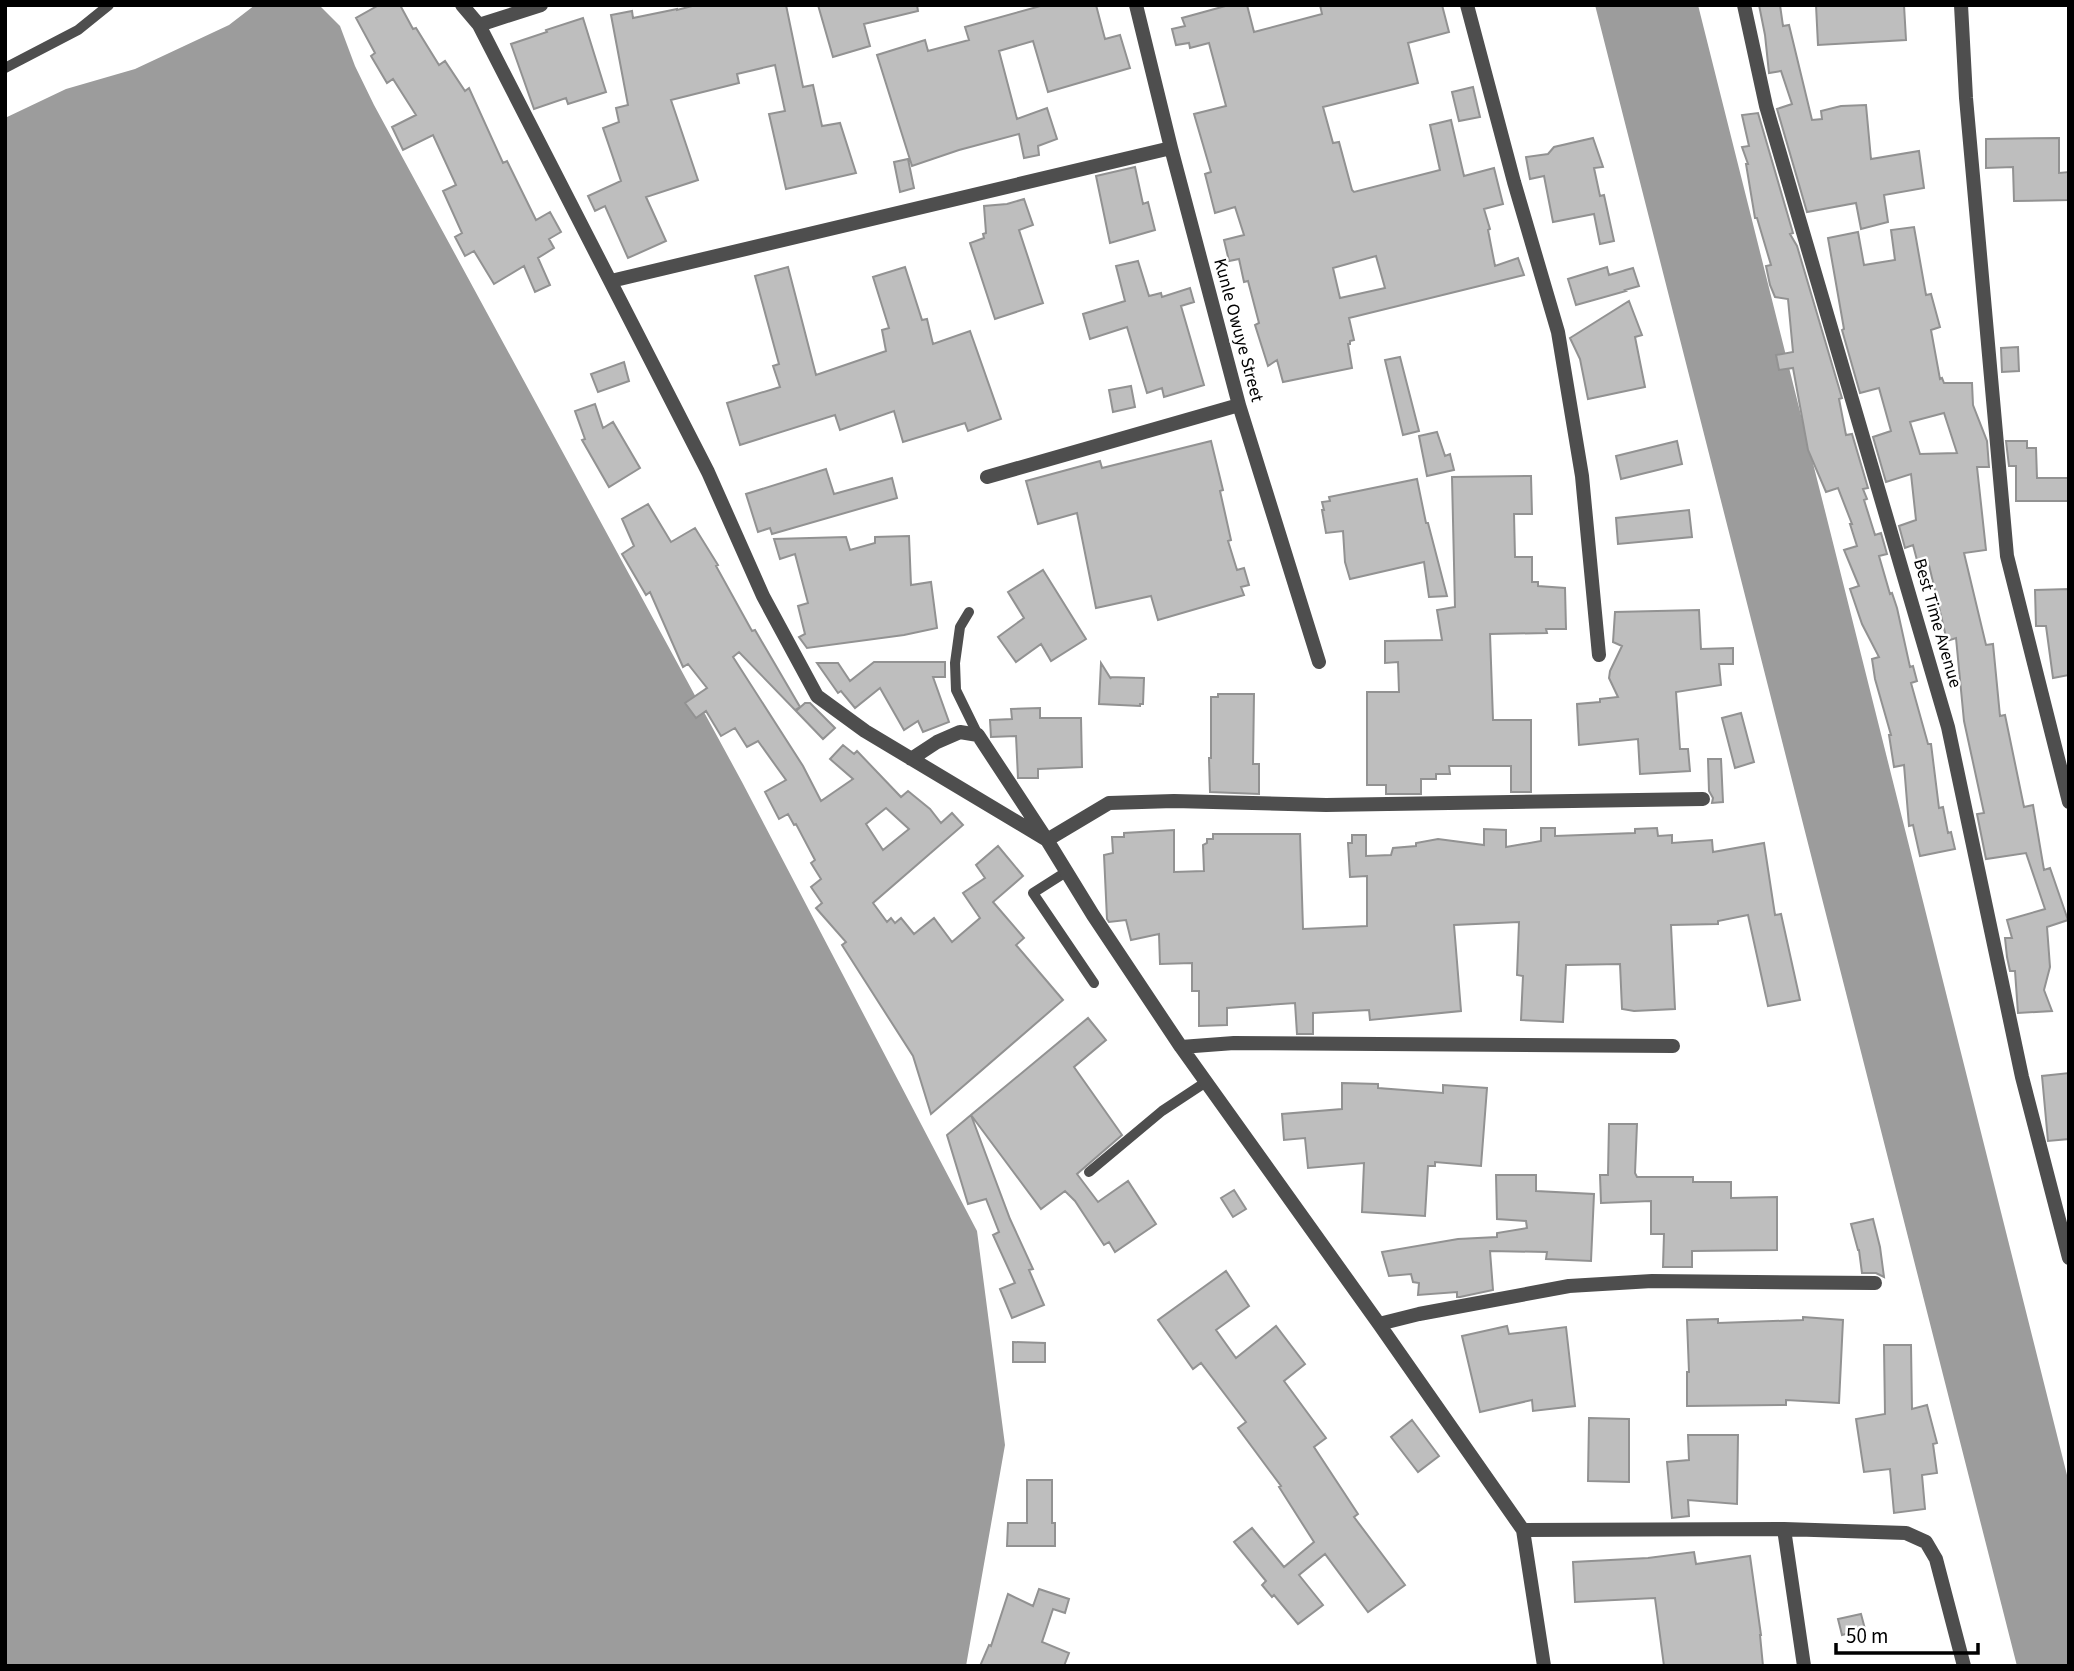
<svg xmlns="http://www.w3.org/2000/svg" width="2074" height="1671" font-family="'Source Sans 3',sans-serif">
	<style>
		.water { fill: #9c9c9c }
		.building { fill: #bebebe; stroke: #929292; stroke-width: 2; fill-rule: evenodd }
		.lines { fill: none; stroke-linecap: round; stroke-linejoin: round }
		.lane { stroke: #4e4e4e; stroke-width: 10 }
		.street { stroke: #4e4e4e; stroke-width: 14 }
		.labels { text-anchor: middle; stroke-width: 5; stroke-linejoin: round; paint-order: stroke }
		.street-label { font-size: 18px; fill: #000; stroke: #fff }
	</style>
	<rect width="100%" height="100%" fill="#fff"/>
	<path class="water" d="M255 5H319L340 26 355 66 374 105 742 782 977 1231 1005 1445 966 1666H5V118L66 89 135 69 229 25Z
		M1595 5H1698L2069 1483V1666H2017Z"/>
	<path class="building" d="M379 5H400L413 29 416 28 439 65 445 61 465 91 469 88 503 163 507 161 536 220 550 212 561 232 549 239 554 248 538 258 550 285 535 292 524 266 494 284 474 251 465 256 455 237 462 233 443 191 456 185 433 135 403 150 392 127 416 115 393 79 387 83 371 56 375 53 356 18Z
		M696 5H786L803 87 813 85 822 126 840 123 856 173 786 189 769 114 785 111 775 65 737 74 739 83 671 100 698 180 646 197 666 241 628 258 605 206 595 211 588 196 621 181 603 128 619 122 616 108 628 105 611 15 632 11 633 18 677 9V10Z
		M818 5H917L918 11 864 24 870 46 833 57Z
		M1044 5H1096L1105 39 1120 35 1130 68 1048 92 1033 41 999 51 1017 119 1047 108 1057 139 1038 146 1039 155 1024 158 1019 134 959 150 912 166 877 55 925 40 928 51 969 40 965 27Z
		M1229 5H1247L1254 32 1322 14 1320 5H1442L1449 32 1408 43 1418 83 1323 107 1333 143 1339 142 1352 190 1354 192 1440 170 1430 125 1451 120 1464 176 1494 168 1503 204 1484 209 1490 229 1488 230 1495 266 1518 258 1524 275 1349 318 1354 340 1350 341V344H1348L1352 368 1283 382 1277 360 1268 366 1255 325 1259 323 1248 281 1244 282 1239 259 1229 261 1224 240 1244 235 1235 207 1215 213 1205 174 1211 172 1194 114 1226 106 1209 43 1190 48 1189 43 1176 45 1172 29 1185 26 1182 18ZM1376 256 1385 288 1340 298 1333 268Z
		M1759 5H1780L1783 26 1789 25 1812 120 1822 119 1821 111 1841 106 1866 105 1871 159 1919 151 1924 188 1884 195 1888 222 1861 229 1856 203 1807 212 1777 109 1792 104 1781 71 1769 73 1765 35Z
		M1816 5H1904L1906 40 1818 45Z
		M583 18 606 92 568 104 566 98 534 109 511 44 547 32 546 30Z
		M1473 87 1480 117 1459 121 1452 92Z
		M1758 113 1793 233 1790 234 1797 246 1842 398 1839 399 1846 435 1852 434 1868 488 1863 489 1867 499 1864 500 1875 535 1881 533 1887 554 1879 556 1890 594 1892 593 1897 608 1910 667 1913 666 1917 681 1911 683 1928 744H1931L1939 808 1943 807 1948 833 1951 832 1955 849 1920 856 1913 825 1909 826 1904 765 1894 767 1889 735H1891L1875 679 1872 659 1879 657 1862 624 1850 589 1859 586 1844 550 1857 546 1850 524H1852L1838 488 1826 492 1808 450 1793 368 1779 370 1776 355 1793 352 1788 299 1775 297 1770 285 1766 266 1771 265 1757 218H1755L1746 164H1748L1742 147 1749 146 1742 115Z
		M1593 138 1603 167 1594 168 1600 196 1604 195 1614 241 1600 244 1594 214 1553 222 1544 176 1530 179 1526 157 1548 154 1554 147Z
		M2059 138V173L2069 172V200L2014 201 2013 167 1986 168V139Z
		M908 159 914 188 900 192 894 162Z
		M1135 167 1143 204 1148 202 1155 230 1110 243 1096 176Z
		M1024 199 1033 225 1019 230 1043 303 995 319 970 243 984 238 983 234 986 233 984 206 1007 204Z
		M1914 227 1926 295 1931 294 1940 327 1931 330 1940 379 1942 378 1944 383H1972L1973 405 1987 441 1989 467H1977L1986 550 1964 553 1986 645 1993 644 2000 716 2005 715 2024 807 2033 805 2044 870 2050 868 2068 920 2047 927 2050 967 2044 990 2052 1011 2018 1013 2015 971H2010L2007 957 2005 938H2012L2007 920 2045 909 2026 853 1986 859 1977 814 1984 813 1964 721 1956 638 1947 641 1928 561 1918 564 1913 545 1905 548 1899 526 1916 520 1911 474 1886 482 1873 437 1891 431 1879 388 1860 393 1842 330 1844 329 1828 238 1858 232 1864 265 1895 260 1891 230ZM1944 413 1957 453 1920 454 1910 422Z
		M1138 261 1149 296 1161 293 1162 297 1190 288 1194 302 1181 306 1204 385 1164 397 1162 388 1147 393 1127 327 1090 339 1083 314 1125 301 1116 266Z
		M788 267 816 375 886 351 882 330 889 328 873 277 905 267 922 320 927 319 933 344 970 331 1001 419 968 431 965 423 903 442 894 411 840 430 835 415 740 445 727 403 780 387 773 366 779 364 755 276Z
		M1607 267 1609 275 1633 268 1639 286 1625 290 1626 291 1576 305 1568 279Z
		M1629 301 1642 335 1635 337 1645 387 1588 399 1580 359 1570 338Z
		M2018 347 2019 371 2002 372 2001 348Z
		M1400 357 1419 431 1403 435 1385 360Z
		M624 362 629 381 598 392 591 374Z
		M1131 386 1135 407 1113 412 1109 390Z
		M595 404 603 428 613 422 640 468 609 487 582 440 585 439 575 411Z
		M1437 432 1445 456 1450 454 1454 470 1427 476 1419 436Z
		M1211 441 1223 490 1220 491 1231 540 1228 541 1237 570 1244 568 1249 585 1241 587 1244 595 1158 620 1151 596 1096 608 1077 513 1038 524 1026 481 1100 461 1102 468Z
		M1677 441 1682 464 1621 479 1616 456Z
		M2006 441H2027V448H2036L2037 478H2069V501H2016V466H2009Z
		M826 469 834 494 892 478 897 498 772 534 770 528 758 532 746 494Z
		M1531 476 1532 514H1514L1515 557H1532V582H1538V586L1565 588 1566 629H1546L1547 633 1490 634 1493 720H1531V792H1511V766H1449L1450 774H1436V779H1421V794H1386V785H1367V692H1399L1398 662 1385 663V641L1442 640 1437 610 1455 607 1452 477Z
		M1417 479 1426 523H1428L1447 596 1429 597 1424 562 1350 579 1345 562 1343 531 1326 533 1322 510H1324L1322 502 1330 501 1329 497Z
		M648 504 671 542 695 528 718 565 716 566 752 631 755 630 800 707 795 710 739 652 733 657 803 766 821 801 853 779 830 759 843 745 854 754 857 751 901 797 908 791 930 809 941 823 952 813 963 825 873 903 887 922 891 918 895 923 901 918 914 934 934 918 952 942 980 918 963 893 985 878 976 865 998 846 1023 876 993 902 1024 938 1016 945 1063 1000 931 1114 913 1056 842 945 846 942 816 908 822 903 811 887 821 879 811 863 815 860 796 824 794 825 788 814 779 819 765 792 786 780 758 741 747 747 735 728 721 736 706 711 696 718 685 703 707 688 688 664 683 667 650 592 646 595 622 554 634 546 622 519ZM886 808 909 829 883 850 866 824Z
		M1689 510 1692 537 1618 544 1616 518Z
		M909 536 911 585 931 582 937 628 904 635 807 648 799 637 805 634 798 606 808 603 795 554 780 559 774 539 846 537 850 550 875 543V537Z
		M1043 570 1086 639 1051 661 1041 644 1016 662 998 637 1024 618 1008 592Z
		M2069 589V675L2053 678 2046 626H2036L2035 590Z
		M1699 610 1701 649 1733 648V664H1719L1721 685 1676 692 1680 749H1688L1690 771 1640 774 1638 739 1579 745 1577 704 1600 702V699L1618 697 1609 678 1610 671 1622 646 1613 642 1615 612Z
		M874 662H945V677H933L949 722 923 732 918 721 904 730 880 688 855 708 841 691 838 693 817 663H838L850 681Z
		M1101 663 1111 679 1110 677 1144 678 1143 704H1140V706L1099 704Z
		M1218 694H1254L1253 764H1259V794L1210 792 1209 758H1211V697H1218Z
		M805 703H810L835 728 823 739 796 711Z
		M1040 708V718H1081L1082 767 1038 769V778H1018L1016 736 991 737 990 720 1012 719 1011 709Z
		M1741 713 1754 762 1735 768 1722 718Z
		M1708 759H1721L1723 802 1712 803 1713 798 1709 791Z
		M1541 828H1555V836L1635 833V829L1657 828 1658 836 1672 835V843L1712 840 1713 852 1764 843 1775 915 1781 914 1800 1000 1768 1006 1748 915 1718 921V924L1671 925 1675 1009 1634 1011 1622 1009 1620 964 1566 965 1563 1022 1521 1020 1523 976 1517 975 1519 922 1454 925 1461 1011 1370 1020 1369 1010 1313 1013V1034H1297L1295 1003 1227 1008V1025L1199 1026V991H1192V963L1160 964 1159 934 1131 940 1126 920 1109 922 1107 919 1104 855 1113 853 1112 837H1124V833L1174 830V872L1204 871 1203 845 1207 843V839H1213V834H1300L1303 929 1367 926V876L1350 877 1348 843H1352V835H1366V856L1391 855 1393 848 1416 846V843L1438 839 1484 845V829L1506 830V847L1541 841Z
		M1088 1018 1106 1040 1074 1067 1122 1135 1077 1174 1098 1202 1128 1181 1156 1224 1115 1252 1109 1242 1104 1245 1075 1201 1065 1191 1041 1209 971 1115Z
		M2069 1073V1139L2048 1141 2042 1076Z
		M1342 1083 1378 1084V1088L1443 1093V1085L1487 1088 1481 1166 1435 1162V1166H1428L1425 1216 1362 1212 1364 1163 1308 1168 1305 1138 1284 1140 1282 1114 1342 1109Z
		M971 1115 1010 1219 1033 1269 1029 1270 1044 1305 1012 1318 1000 1289 1015 1283 993 1235 999 1232 986 1199 968 1204 947 1135Z
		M1609 1124H1637L1635 1173 1637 1177H1693V1182H1731V1198L1777 1197V1250L1692 1251V1267H1663L1664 1234H1651V1201L1601 1203 1600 1175H1608Z
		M1496 1175H1536V1191L1594 1194 1591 1261 1546 1259 1547 1252 1490 1251 1493 1290 1460 1297H1457V1292L1418 1295 1419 1283 1413 1282 1411 1274 1389 1276 1382 1252 1458 1239 1497 1237V1233L1527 1228 1526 1221 1497 1219Z
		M1234 1190 1246 1209 1233 1217 1221 1198Z
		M1873 1219 1880 1247 1884 1277 1876 1273H1862L1859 1250H1858L1851 1224Z
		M1226 1271 1249 1306 1216 1330 1236 1358 1276 1326 1305 1364 1284 1381 1326 1438 1314 1447 1358 1514 1354 1517 1405 1585 1368 1612 1325 1554 1299 1575 1323 1605 1298 1624 1274 1595 1272 1597 1262 1585 1266 1581 1234 1542 1252 1528 1284 1567 1314 1542 1279 1487 1281 1486 1238 1428 1246 1422 1201 1363 1193 1369 1158 1320Z
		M1803 1317 1843 1320 1839 1403 1786 1400V1405L1687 1406V1372H1689L1687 1320 1718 1319V1323L1803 1320Z
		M1507 1326 1509 1334 1566 1327 1575 1406 1533 1411 1532 1400 1480 1412 1462 1336Z
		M1013 1342 1045 1343V1362H1013Z
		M1884 1345H1911L1912 1409 1927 1405 1937 1443 1933 1444 1937 1473 1922 1475 1925 1509 1894 1513 1890 1469 1864 1472 1856 1419 1885 1414Z
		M1589 1418 1629 1419V1482L1588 1481Z
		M1412 1420 1439 1456 1418 1472 1391 1437Z
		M1688 1435H1738L1737 1504 1688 1500 1689 1516 1672 1518 1667 1462 1689 1460Z
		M1027 1480H1052V1523H1055V1546H1007L1008 1523H1027Z
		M1694 1552 1696 1564 1750 1556 1761 1635H1760L1763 1666H1664L1655 1598 1575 1602 1573 1562 1648 1558Z
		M1039 1589 1069 1599 1065 1613 1053 1609 1042 1642 1069 1653 1064 1666H980L989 1645 991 1646 1008 1594 1033 1606Z
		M1861 1614 1865 1629 1842 1635 1838 1619Z"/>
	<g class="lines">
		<path class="lane" d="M5 68 78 30 109 5
			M969 612 960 627 955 663 956 690 978 735
			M1066 872 1033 893 1094 983
			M1089 1172 1162 1111 1206 1082"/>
		<path class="street" d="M462 5 479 25 708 472 763 596 817 696 865 731 1047 840 1093 915 1181 1047 1379 1324 1523 1530 1544 1666
			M1136 5 1171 148 1239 405 1319 662
			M1467 5 1514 182 1558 332 1582 476 1599 655
			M1744 5 1766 106 1948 727 2022 1077 2069 1258
			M1961 5 1966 98 2007 556 2069 802
			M479 25 541 5
			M611 281 1171 148
			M987 477 1239 405
			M911 759 937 742 960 732 978 735 1047 840 1109 803 1174 801 1326 805 1703 799
			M1181 1047 1234 1043 1673 1046
			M1379 1324 1419 1314 1569 1286 1652 1281 1875 1283
			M1784 1529 1906 1533 1926 1542 1936 1559 1964 1666
			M1523 1530 1784 1529 1804 1666"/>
	</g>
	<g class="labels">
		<g class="street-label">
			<text transform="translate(1239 330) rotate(75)" y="6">Kunle Owuye Street</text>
			<text transform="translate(1938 623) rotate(74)" y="6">Best Time Avenue</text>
		</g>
	</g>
	<rect width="2074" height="1671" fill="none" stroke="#000000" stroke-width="14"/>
	<path d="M1836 1643v10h142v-10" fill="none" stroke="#000000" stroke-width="3.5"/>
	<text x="1846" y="1643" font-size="21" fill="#000000" stroke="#ffffff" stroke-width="5" paint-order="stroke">50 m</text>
</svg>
